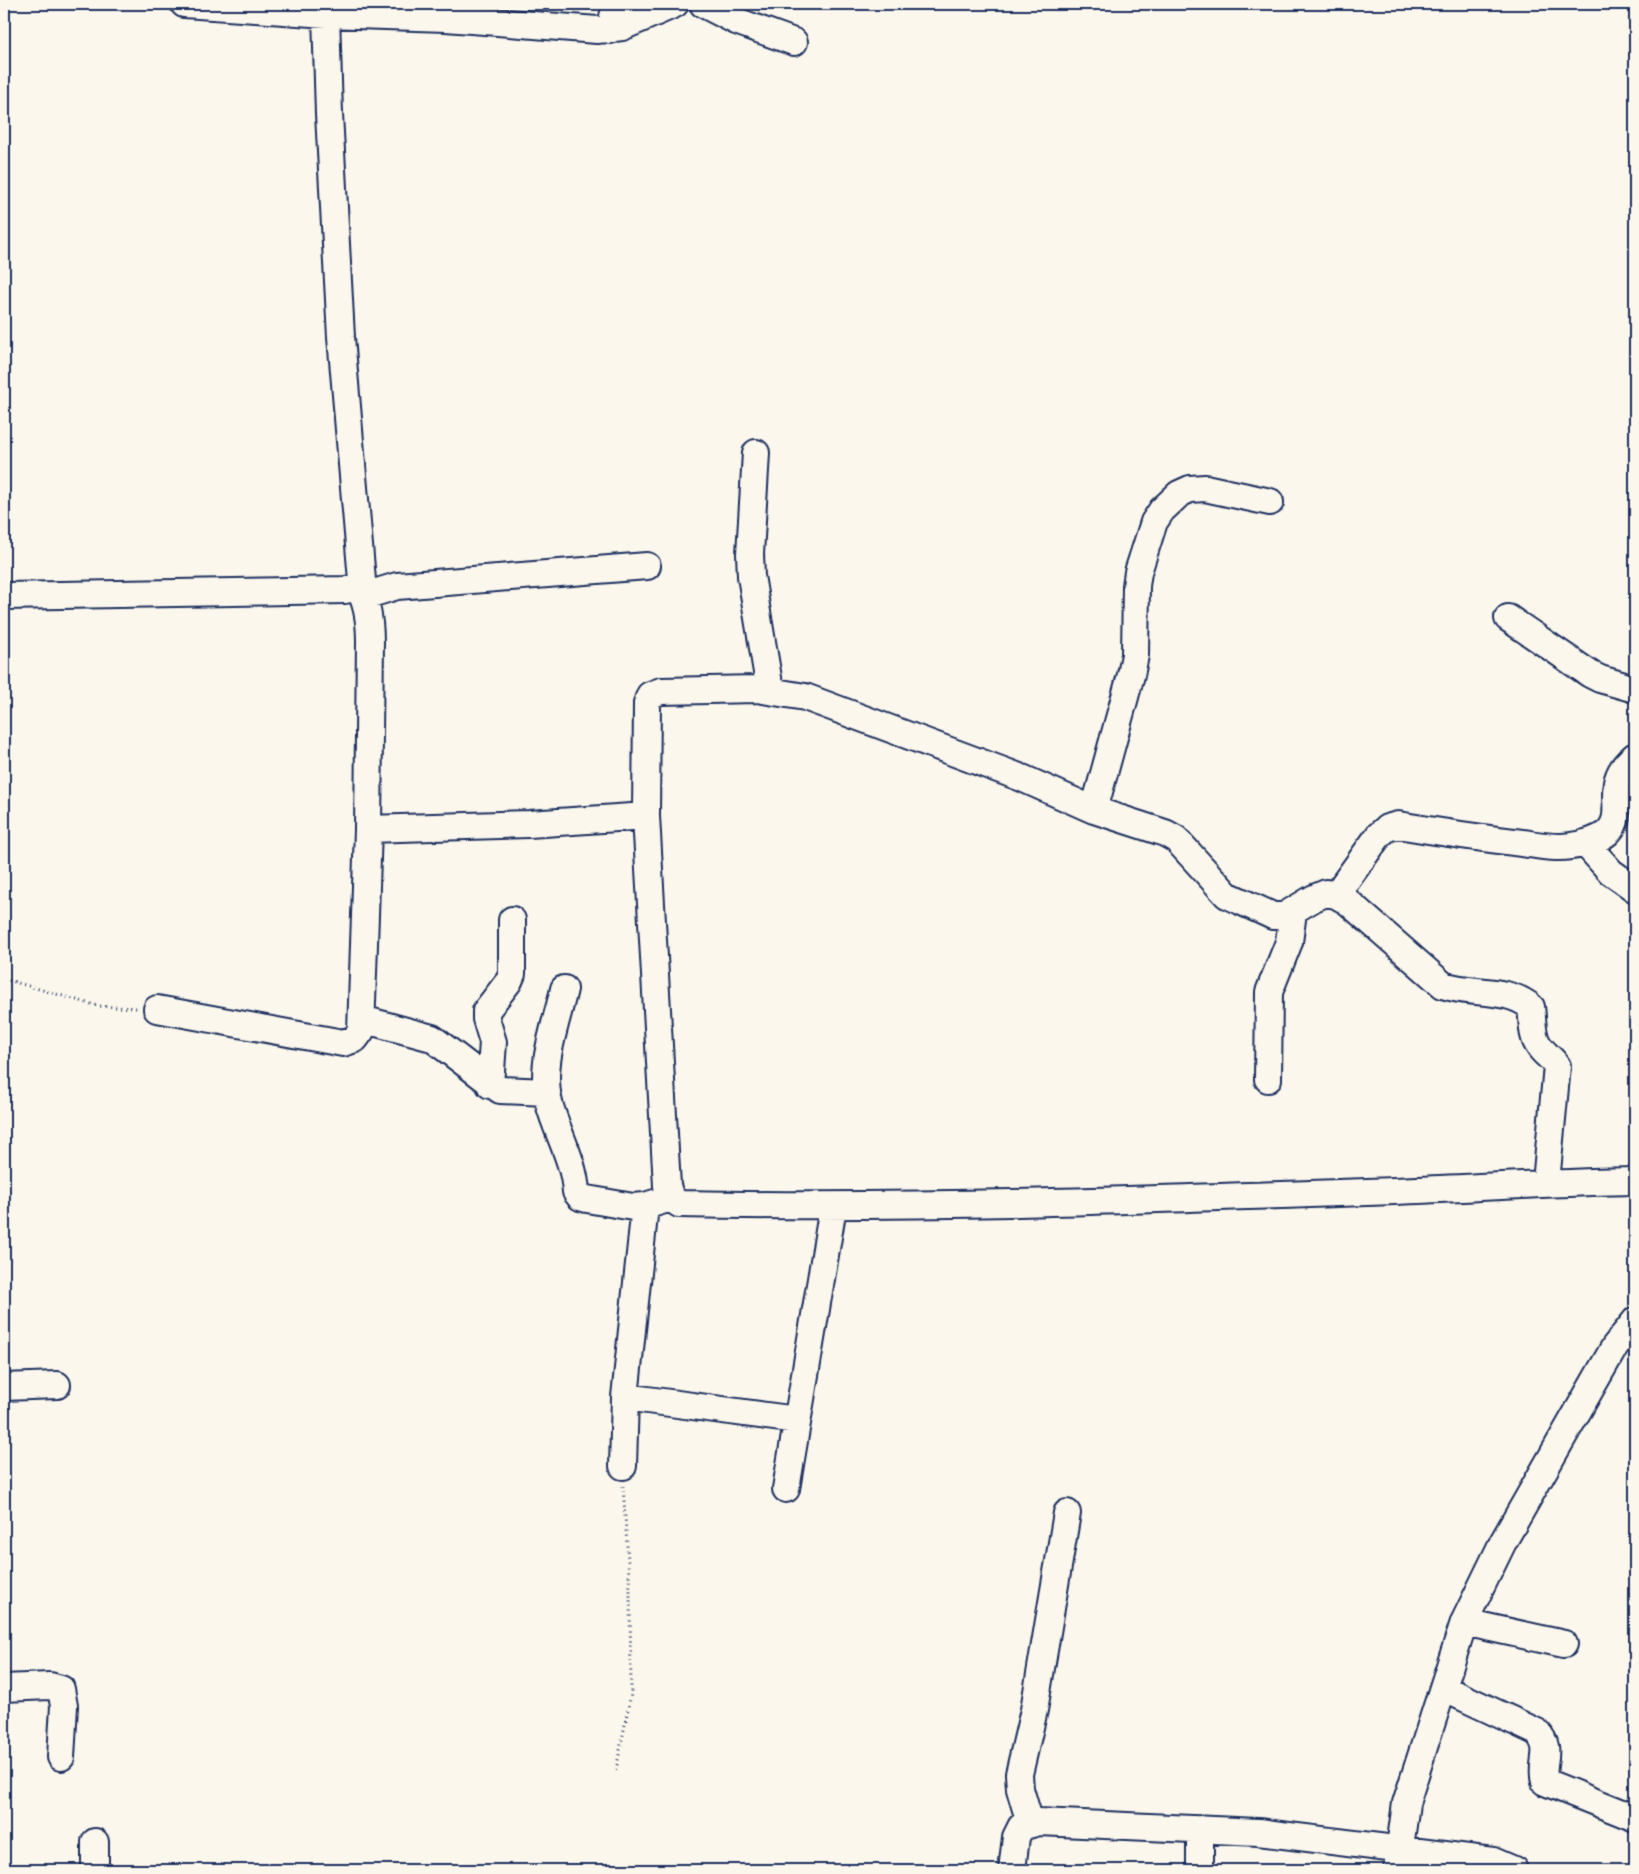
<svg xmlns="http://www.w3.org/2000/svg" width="1639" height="1874" font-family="'Balsamiq Sans',sans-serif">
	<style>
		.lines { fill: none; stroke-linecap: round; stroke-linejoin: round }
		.minor-casing { stroke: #1b2f5e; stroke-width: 30 }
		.path { stroke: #1b2f5e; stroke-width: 3; stroke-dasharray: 1 4; stroke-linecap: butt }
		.minor { stroke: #fbf7ec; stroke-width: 26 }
	</style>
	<rect width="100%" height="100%" fill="#fbf7ec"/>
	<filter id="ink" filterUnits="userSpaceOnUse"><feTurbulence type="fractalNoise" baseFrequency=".02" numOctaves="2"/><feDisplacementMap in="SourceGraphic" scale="10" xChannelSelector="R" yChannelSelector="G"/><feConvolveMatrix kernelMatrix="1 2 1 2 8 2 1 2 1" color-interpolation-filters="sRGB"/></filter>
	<g filter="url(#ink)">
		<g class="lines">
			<defs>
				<path id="minor" d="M184 4 326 14 446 18 597 30 622 27 675 4
					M703 4 736 21 794 42
					M610 30 616 4
					M756 453 750 554 751 576 770 690
					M4 596 345 590 358 587 362 580 341 337 329 114 326 14
					M364 596 397 586 647 566
					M1508 618 1590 674 1600 679 1635 689
					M1094 810 1131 675 1135 655 1136 586 1138 572 1154 522 1162 510 1179 494 1190 489 1205 488 1270 502
					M368 829 529 824 646 816
					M1585 843 1611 872 1635 889
					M1336 895 1379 835 1387 828 1398 825C1439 832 1480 838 1522 843 1538 845 1555 849 1571 846 1582 845 1602 839 1609 831 1628 811 1600 783 1635 756
					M564 989C556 1025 539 1066 549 1103 557 1133 574 1160 576 1192L580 1197 587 1199 633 1207 645 1206 671 1198
					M157 1009 343 1043 355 1039 361 1031 368 829 370 642C370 623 368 603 358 587
					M362 1019 432 1038 500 1090 547 1092
					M1268 1079 1269 992 1289 942 1293 912
					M490 1085 493 1042 486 1019V1011L509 981 512 974V920
					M1546 1182 1557 1066C1552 1058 1544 1054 1539 1046 1531 1036 1533 1019 1531 1007 1508 987 1471 995 1443 985L1347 901 1336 895 1326 893 1314 898 1284 916H1273L1227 895 1176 839 1165 833 1094 810 1022 778 805 697 757 689 661 691 650 695 647 703 646 816 667 1186 671 1198 679 1204C926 1209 1173 1199 1419 1190 1491 1187 1563 1182 1635 1181
					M4 1387 57 1385
					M625 1397 797 1420
					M623 1466 625 1397 645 1206
					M786 1489 833 1207
					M1464 1622 1564 1644
					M4 1688 50 1686 61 1689 64 1706 61 1757
					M1443 1688 1537 1732C1554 1750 1539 1762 1545 1782L1635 1818
					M1030 1823 1020 1789 1019 1774 1034 1710 1067 1513
					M95 1870V1842
					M1012 1870 1016 1837 1021 1827 1039 1822 1258 1832 1493 1861 1514 1870
					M1200 1870V1829
					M1397 1870 1406 1803 1464 1622 1503 1542 1615 1346 1635 1321"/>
			</defs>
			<use href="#minor" class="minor-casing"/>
			<path class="path" d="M4 979 98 1006 137 1008
				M616 1770 631 1694 630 1590 623 1486"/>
			<use href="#minor" class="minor"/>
		</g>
	</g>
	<rect width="1639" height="1874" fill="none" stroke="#fbf7ec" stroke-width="20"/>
	<rect x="10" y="10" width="1619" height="1854" fill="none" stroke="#1b2f5e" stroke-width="2" filter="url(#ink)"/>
</svg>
